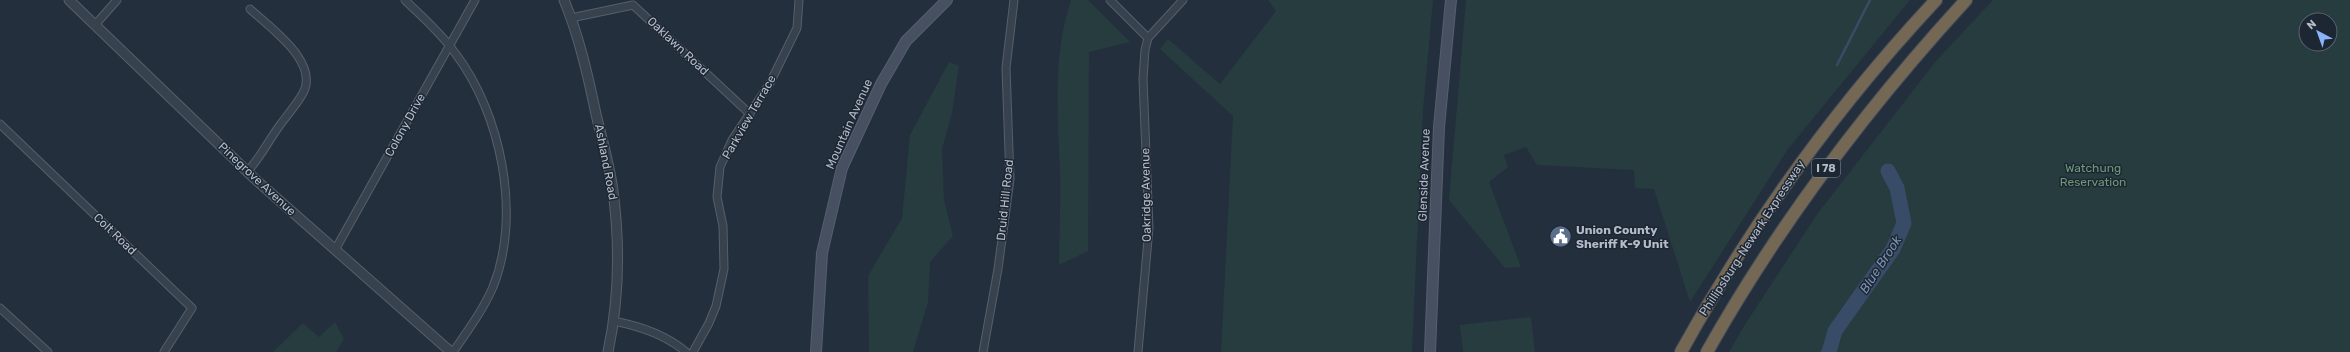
<svg xmlns="http://www.w3.org/2000/svg" width="2350" height="352" font-family="Rubik,sans-serif">
	<style>
		.green { fill: #263c3f; fill-rule: evenodd }
		.water { fill: #394c67 }
		.lines { fill: none; stroke-linecap: round; stroke-linejoin: round }
		.stream { stroke: #394c67; stroke-width: 2.5 }
		.river { stroke: #394c67; stroke-width: 15 }
		.minor-casing { stroke: #565f6c; stroke-width: 9 }
		.tertiary-casing { stroke: #565f6c; stroke-width: 11 }
		.secondary-casing { stroke: #565f6c; stroke-width: 12 }
		.motorway-casing { stroke: #434c59; stroke-width: 14 }
		.minor { stroke: #38414e; stroke-width: 7 }
		.tertiary { stroke: #38414e; stroke-width: 9 }
		.secondary { stroke: #465061; stroke-width: 10 }
		.motorway { stroke: #746855; stroke-width: 12 }
		.labels { text-anchor: middle; stroke-width: 3; stroke-linejoin: round; paint-order: stroke }
		.shield { fill: #1d2633; stroke: #878f9c; stroke-width: 1 }
		.shield-label { font-size: 11px; font-weight: bold; fill: #b4bcc9 }
		.street-label { font-size: 12px; fill: #b4bcc9; stroke: #1d2633 }
		.park-label { font-size: 12px; fill: #6b9a76; stroke: #1d2633 }
		.poi-label { font-size: 12px; font-weight: bold; fill: #b4bcc9; stroke: #1d2633; text-anchor: start }
		.water-label { font-size: 13px; font-style: italic; fill: #7c92b1; stroke: #1d2633 }
	</style>
	<rect width="100%" height="100%" fill="#242f3e"/>
	<path class="green" d="M1071 0H1088L1130 42 1089 52 1088 251 1059 265C1059 235 1061 204 1060 173 1058 114 1052 57 1071 0Z
		M1268 0H1433L1423 110 1412 352H1221L1233 116 1160 49 1168 39 1220 84 1276 11Z
		M1466 0H1910L1788 149 1690 302 1654 189 1635 188 1634 170 1537 165 1526 147 1504 155 1508 167 1489 182 1521 267 1505 268 1449 200Z
		M1993 0H2350V352H1729L1744 326 1818 213 1936 61ZM2306 20H2330V44H2306Z
		M949 62 959 66 952 113 942 149 944 200 953 236 930 262 928 302 913 352H869L868 276 902 218 910 135Z
		M1531 317 1535 352H1463L1460 325Z
		M335 322 344 339 336 352H273L303 323 319 337Z"/>
	<path class="water" d="M1835 331V352H1820Z"/>
	<g class="lines">
		<path class="stream" d="M1837 65 1870 0"/>
		<path class="river" d="M1829 352 1835 331 1893 249 1904 223 1897 188 1888 171"/>
		<defs>
			<path id="minor" d="M405 0C422 17 441 33 455 53 501 113 522 215 493 287 483 310 467 332 453 352
				M1110 0 1148 38
				M633 5 750 114
				M571 18 633 5
				M95 25 117 0
				M0 124 192 308 164 352
				M247 172C260 158 269 140 280 125 288 114 297 104 303 93 320 62 269 27 250 9
				M335 250 475 0
				M0 308 48 352
				M613 321C640 326 665 334 686 352
				M693 352 709 323 716 306 724 269 723 226 717 197 720 167 732 140 770 83 797 28 799 0
				M983 352 998 269 1010 179 1006 68 1014 0
				M1138 352 1149 228 1143 79 1145 50 1148 38 1183 0"/>
			<path id="tertiary" d="M69 0 255 179 451 352
				M564 0C579 36 588 76 596 114 602 140 610 166 613 191 620 244 619 300 608 352"/>
			<path id="secondary" d="M816 352 822 253 842 168 881 84 906 41 947 0
				M1430 352 1439 127 1451 0"/>
			<path id="motorway" d="M1681 352C1751 225 1837 106 1936 0
				M1707 352C1779 224 1867 108 1966 0"/>
		</defs>
		<use href="#minor" class="minor-casing"/>
		<use href="#tertiary" class="tertiary-casing"/>
		<use href="#secondary" class="secondary-casing"/>
		<use href="#motorway" class="motorway-casing"/>
		<use href="#minor" class="minor"/>
		<use href="#tertiary" class="tertiary"/>
		<use href="#secondary" class="secondary"/>
		<use href="#motorway" class="motorway"/>
	</g>
	<defs>
		<symbol id="civic-disc" viewBox="-11 -11 22 22"><circle r="9.5" fill="#5c6f8a" stroke="#1d2633"/><path d="M-.6-6.5H3V-4.5H.6V-3L4-1V1h2V6H-6V1h2V-1L-.6-3ZM-1.2 2.5V6h2.4V2.5Z" fill="#fff"/></symbol>
	</defs>
	<g fill-rule="evenodd">
		<use href="#civic-disc" x="1548" y="224" width="25" height="25"/>
	</g>
	<g class="labels">
		<rect class="shield" x="1812" y="159" width="28" height="18" rx="3"/>
		<g class="shield-label">
			<text x="1826" y="172">I 78</text>
		</g>
		<g class="street-label">
			<text transform="translate(678 46) rotate(43)" y="4">Oaklawn Road</text>
			<text transform="translate(749 117) rotate(-60)" y="4">Parkview Terrace</text>
			<text transform="translate(849 124) rotate(-66)" y="4">Mountain Avenue</text>
			<text transform="translate(405 125) rotate(-61)" y="4">Colony Drive</text>
			<text transform="translate(606 162) rotate(79)" y="4">Ashland Road</text>
			<text transform="translate(1424 175) rotate(-88)" y="4">Glenside Avenue</text>
			<text transform="translate(257 179) rotate(43)" y="4">Pinegrove Avenue</text>
			<text transform="translate(1146 195) rotate(-91)" y="4">Oakridge Avenue</text>
			<text transform="translate(1005 200) rotate(-84)" y="4">Druid Hill Road</text>
			<text transform="translate(115 234) rotate(44)" y="4">Colt Road</text>
			<text transform="translate(1752 238) rotate(-57)" y="4">Phillipsburg-Newark Expressway</text>
		</g>
		<g class="park-label">
			<text x="2093" y="172">Watchung<tspan x="2093" dy="14">Reservation</tspan></text>
		</g>
		<g class="poi-label">
			<text x="1576" y="234">Union County<tspan x="1576" dy="14">Sheriff K-9 Unit</tspan></text>
		</g>
		<g class="water-label">
			<text transform="translate(1880 264) rotate(-57)" y="5">Blue Brook</text>
		</g>
	</g>
	<g transform="translate(2318 32) rotate(319)"><circle r="19" fill="#1d2633" stroke="#59626f"/>
	<path d="M0-3L7 15L0 10L-7 15Z" fill="#8ab4f8"/>
	<text y="-6" font-size="11" font-weight="bold" text-anchor="middle" fill="#b4bcc9">N</text>
	</g>
</svg>
